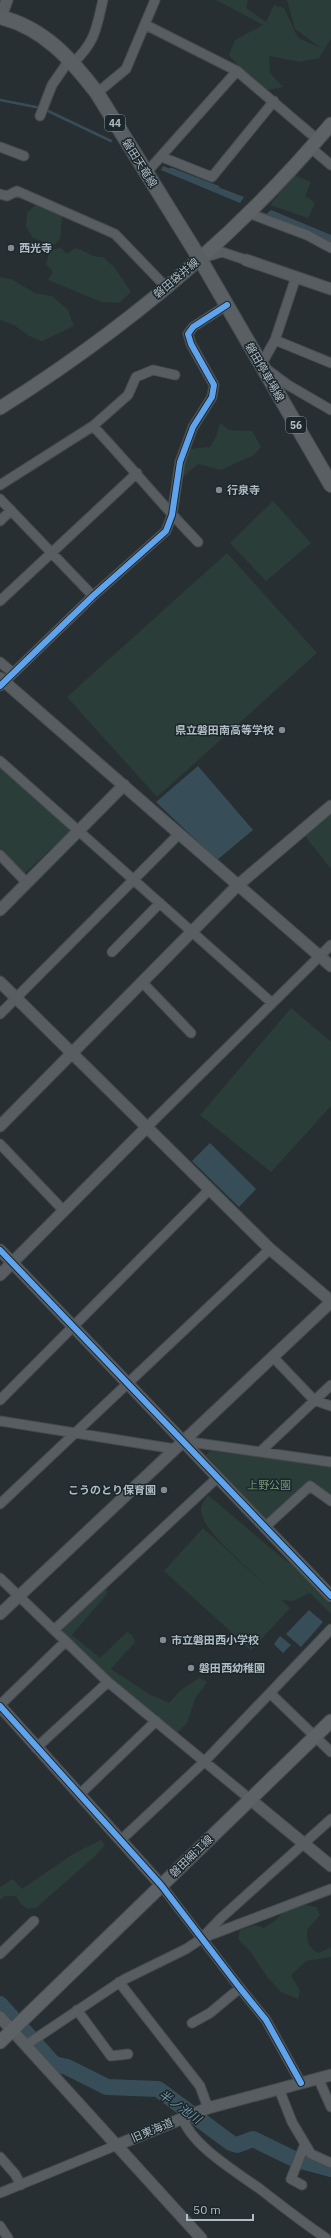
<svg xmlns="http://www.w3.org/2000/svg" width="331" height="2238" font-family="'IBM Plex Sans','Noto Sans JP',sans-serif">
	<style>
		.green { fill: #2b3d38 }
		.water { fill: #374e58 }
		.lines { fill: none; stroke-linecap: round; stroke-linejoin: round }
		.stream { stroke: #374e58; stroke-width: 2.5 }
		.river { stroke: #374e58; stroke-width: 16 }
		.minor-casing { stroke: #464b4d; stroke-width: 11 }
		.tertiary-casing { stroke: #464b4d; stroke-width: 13 }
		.secondary-casing { stroke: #464b4d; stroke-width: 15 }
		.primary-casing { stroke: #454c4f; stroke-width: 16 }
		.minor { stroke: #585d61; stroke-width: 9 }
		.tertiary { stroke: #585d61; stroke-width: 11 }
		.secondary { stroke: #5c6266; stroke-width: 13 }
		.primary { stroke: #5a5f63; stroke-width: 14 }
		.cycleway-casing { stroke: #1c272c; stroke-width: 8 }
		.cycleway { stroke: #60a3ed; stroke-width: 6 }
		.poi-dot { fill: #818b91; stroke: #1c272c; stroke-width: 1.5 }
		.labels { text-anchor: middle; stroke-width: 3; stroke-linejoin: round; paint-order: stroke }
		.shield { fill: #1c272c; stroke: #849096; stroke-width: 1 }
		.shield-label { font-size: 10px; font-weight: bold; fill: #b1bdc4 }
		.street-label { font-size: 11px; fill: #b1bdc4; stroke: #1c272c }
		.poi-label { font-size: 11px; font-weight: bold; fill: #b1bdc4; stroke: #1c272c; text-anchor: start }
		.park-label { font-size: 11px; fill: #739772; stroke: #1c272c }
		.water-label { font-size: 12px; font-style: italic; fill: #7496a5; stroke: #1c272c }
	</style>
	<rect width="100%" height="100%" fill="#282f32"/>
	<path class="green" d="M216 0H248L246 8 266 22 274 5 284 8 298 38 321 48 295 29 287 0H331V39L319 58 300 62 269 56 270 73 283 87 268 90 241 69 229 55 235 40 263 25Z
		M294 175 311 182 305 196 315 203 308 218 270 205Z
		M39 201 62 217 60 239 54 245 33 238 26 226 27 213Z
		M61 248 67 254 75 248C88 251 88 257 103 257L114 267 131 292 119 303 102 302 48 280 53 272 46 264 50 250Z
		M0 277 11 279 35 293 52 296 68 310 74 326 42 341 29 336 14 325 0 320Z
		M220 423 229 430 252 431 261 447 254 455 221 470 198 464 182 478 180 466 188 449 210 447 216 437Z
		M273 501 311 543 266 581 230 543Z
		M227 553 317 653 157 797 67 697Z
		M0 766 69 829V832L25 873H22L0 851Z
		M331 814V869L305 836Z
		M291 1008 331 1042V1106L271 1172 200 1115Z
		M210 1451 331 1465V1499L313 1486 272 1519 265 1521 206 1455Z
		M208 1495 281 1557 300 1570 331 1605V1614L310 1593 293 1601 282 1600 290 1608 251 1650 164 1571 203 1528 265 1585C249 1567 204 1534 201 1511 200 1505 205 1500 208 1495Z
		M106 1582 107 1594 72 1635 100 1658 127 1632 132 1635 135 1642 111 1669 149 1694 169 1703 181 1690 199 1678 207 1682 195 1699 187 1723 174 1736 57 1630Z
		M101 1840 105 1845 94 1857 36 1908 28 1909 21 1904 16 1896H5L0 1900V1887L13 1879 22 1889 73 1854Z
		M305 1905 316 1907 320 1915 307 1930C307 1942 308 1948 319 1953L331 1947V1957L306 1961 291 1975 300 1991 298 1999 281 1992 268 1978 250 1951 238 1939 240 1930 255 1925 264 1928 276 1920 285 1910Z"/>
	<path class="water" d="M163 166 244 197 240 203 161 170Z
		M271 210 331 235V246L264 216Z
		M198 766 253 830 217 860 156 802Z
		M210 1143 256 1189 239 1207 192 1161Z
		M309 1610 323 1622 301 1647 286 1634Z
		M280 1636 291 1645 283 1653 274 1644Z"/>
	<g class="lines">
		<path class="stream" d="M0 100 41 108
			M46 110 111 141
			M171 169 218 187"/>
		<path class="river" d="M0 2004 54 2064 67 2067 107 2087 158 2089 231 2143 237 2145 253 2139 294 2159 331 2169"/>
		<defs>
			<path id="minor" d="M146 25 237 71 318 140
				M73 63C96 41 96 29 103 0
				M97 93 126 69 155 0
				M40 116 52 85 70 59
				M0 147 24 156
				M311 148 331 165
				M162 157 212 177 274 101
				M146 173 237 71
				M0 194 7 196 17 191 115 234 166 287
				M248 213 307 235 331 248
				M203 258 222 252 246 260
				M296 277 275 340 261 365 288 385 331 410
				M275 340 331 363
				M93 426 128 395 136 377 153 370 175 375
				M0 485 93 426C129 464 162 505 198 542
				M0 499 93 596
				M0 521 11 510
				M0 601 137 473
				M0 662 13 673
				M0 686 93 596 166 531 172 515 180 462 193 427 212 397 214 385 191 344 188 334 193 327 227 305
				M0 761 272 1003
				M0 855 27 883
				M112 952 160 903
				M142 982 191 1033
				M0 1014 179 834
				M147 1127 331 945
				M0 1144 64 1211
				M273 1357 314 1400 331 1406
				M0 1400 209 1190
				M0 1421 175 1449
				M183 1441 331 1462
				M260 1452 331 1385
				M0 1504 270 1249
				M265 1527 310 1486 331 1501
				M0 1578 108 1682 251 1800
				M54 1630 217 1478
				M270 1693 331 1752
				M0 1705 65 1642
				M36 1748 108 1682
				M80 1794 156 1721
				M122 1839 205 1761 331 1629
				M161 1885 240 1988 266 2020 301 2083
				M205 1937 331 1889
				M0 1954 34 1921
				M119 1982 200 2086 208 2108
				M77 2010 111 2056 128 2054
				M192 2023 210 2013 240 1988
				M26 2045 123 1980 186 1949 201 1939 221 1918 331 1819
				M318 2078 331 2107
				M279 2089 292 2122 311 2154 331 2163
				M182 2117C192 2146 235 2171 260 2189 282 2206 303 2223 326 2238
				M0 2157 15 2174 21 2185
				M302 2185 291 2179 305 2144
				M0 2193 117 2145
				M0 2226 8 2238"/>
			<path id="tertiary" d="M1 17 7 0
				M246 260 331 289
				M0 678 331 966
				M0 910 124 785
				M0 982 270 1249 331 1301
				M0 1126 237 886 331 806
				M0 1250 331 1596
				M0 1275 147 1127
				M0 1614 331 1302
				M0 1706 161 1885
				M251 1800 331 1866
				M0 2017 201 2238
				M117 2145 208 2108 331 2075"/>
			<path id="secondary" d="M0 408C122 331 238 235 331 124
				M0 2042 331 1721"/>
			<path id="primary" d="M0 17C44 28 71 59 97 93L200 259 331 485"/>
		</defs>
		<use href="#minor" class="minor-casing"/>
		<use href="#tertiary" class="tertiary-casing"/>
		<use href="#secondary" class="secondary-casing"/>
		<use href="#primary" class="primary-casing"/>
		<use href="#minor" class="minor"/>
		<use href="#tertiary" class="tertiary"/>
		<use href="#secondary" class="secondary"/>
		<use href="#primary" class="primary"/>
		<defs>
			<path id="cycleway" d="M0 686 93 596 166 531 172 515 180 462 193 427 212 397 214 385 191 344 188 334 193 327 227 305
				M0 1250 331 1596
				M0 1706 161 1885 240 1988 266 2020 301 2083"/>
		</defs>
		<use href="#cycleway" class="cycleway-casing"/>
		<use href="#cycleway" class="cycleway"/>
	</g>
	<g class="poi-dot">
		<circle cx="11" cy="248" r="4"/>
		<circle cx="219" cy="490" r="4"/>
		<circle cx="282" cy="730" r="4"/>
		<circle cx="164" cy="1490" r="4"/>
		<circle cx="163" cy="1640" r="4"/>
		<circle cx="191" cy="1668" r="4"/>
	</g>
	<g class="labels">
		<g class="shield">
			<rect x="105" y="115" width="20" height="16" rx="3"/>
			<rect x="286" y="417" width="20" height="16" rx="3"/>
		</g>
		<g class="shield-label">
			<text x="115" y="127">44</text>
			<text x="296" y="429">56</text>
		</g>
		<g class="street-label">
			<text transform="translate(140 163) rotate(58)" y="4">磐田天竜線</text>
			<text transform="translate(176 278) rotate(-40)" y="4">磐田袋井線</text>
			<text transform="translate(265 372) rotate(60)" y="4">磐田停車場線</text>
			<text transform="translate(191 1856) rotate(-44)" y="4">磐田細江線</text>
			<text transform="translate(152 2130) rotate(-23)" y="4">旧東海道</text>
		</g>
		<g class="poi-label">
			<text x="19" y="252">西光寺</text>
			<text x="227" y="494">行泉寺</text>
			<text x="274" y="734" text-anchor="end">県立磐田南高等学校</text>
			<text x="156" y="1494" text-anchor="end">こうのとり保育園</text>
			<text x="171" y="1644">市立磐田西小学校</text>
			<text x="199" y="1672">磐田西幼稚園</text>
		</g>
		<g class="park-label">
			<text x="269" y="1489">上野公園</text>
		</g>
		<g class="water-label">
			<text transform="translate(180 2107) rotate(35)" y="4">半ノ池川</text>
		</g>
	</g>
	<path d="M187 2214v6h66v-6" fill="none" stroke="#b1bdc4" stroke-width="2"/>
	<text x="193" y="2214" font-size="12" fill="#b1bdc4" stroke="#1c272c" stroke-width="3" paint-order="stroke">50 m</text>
</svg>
